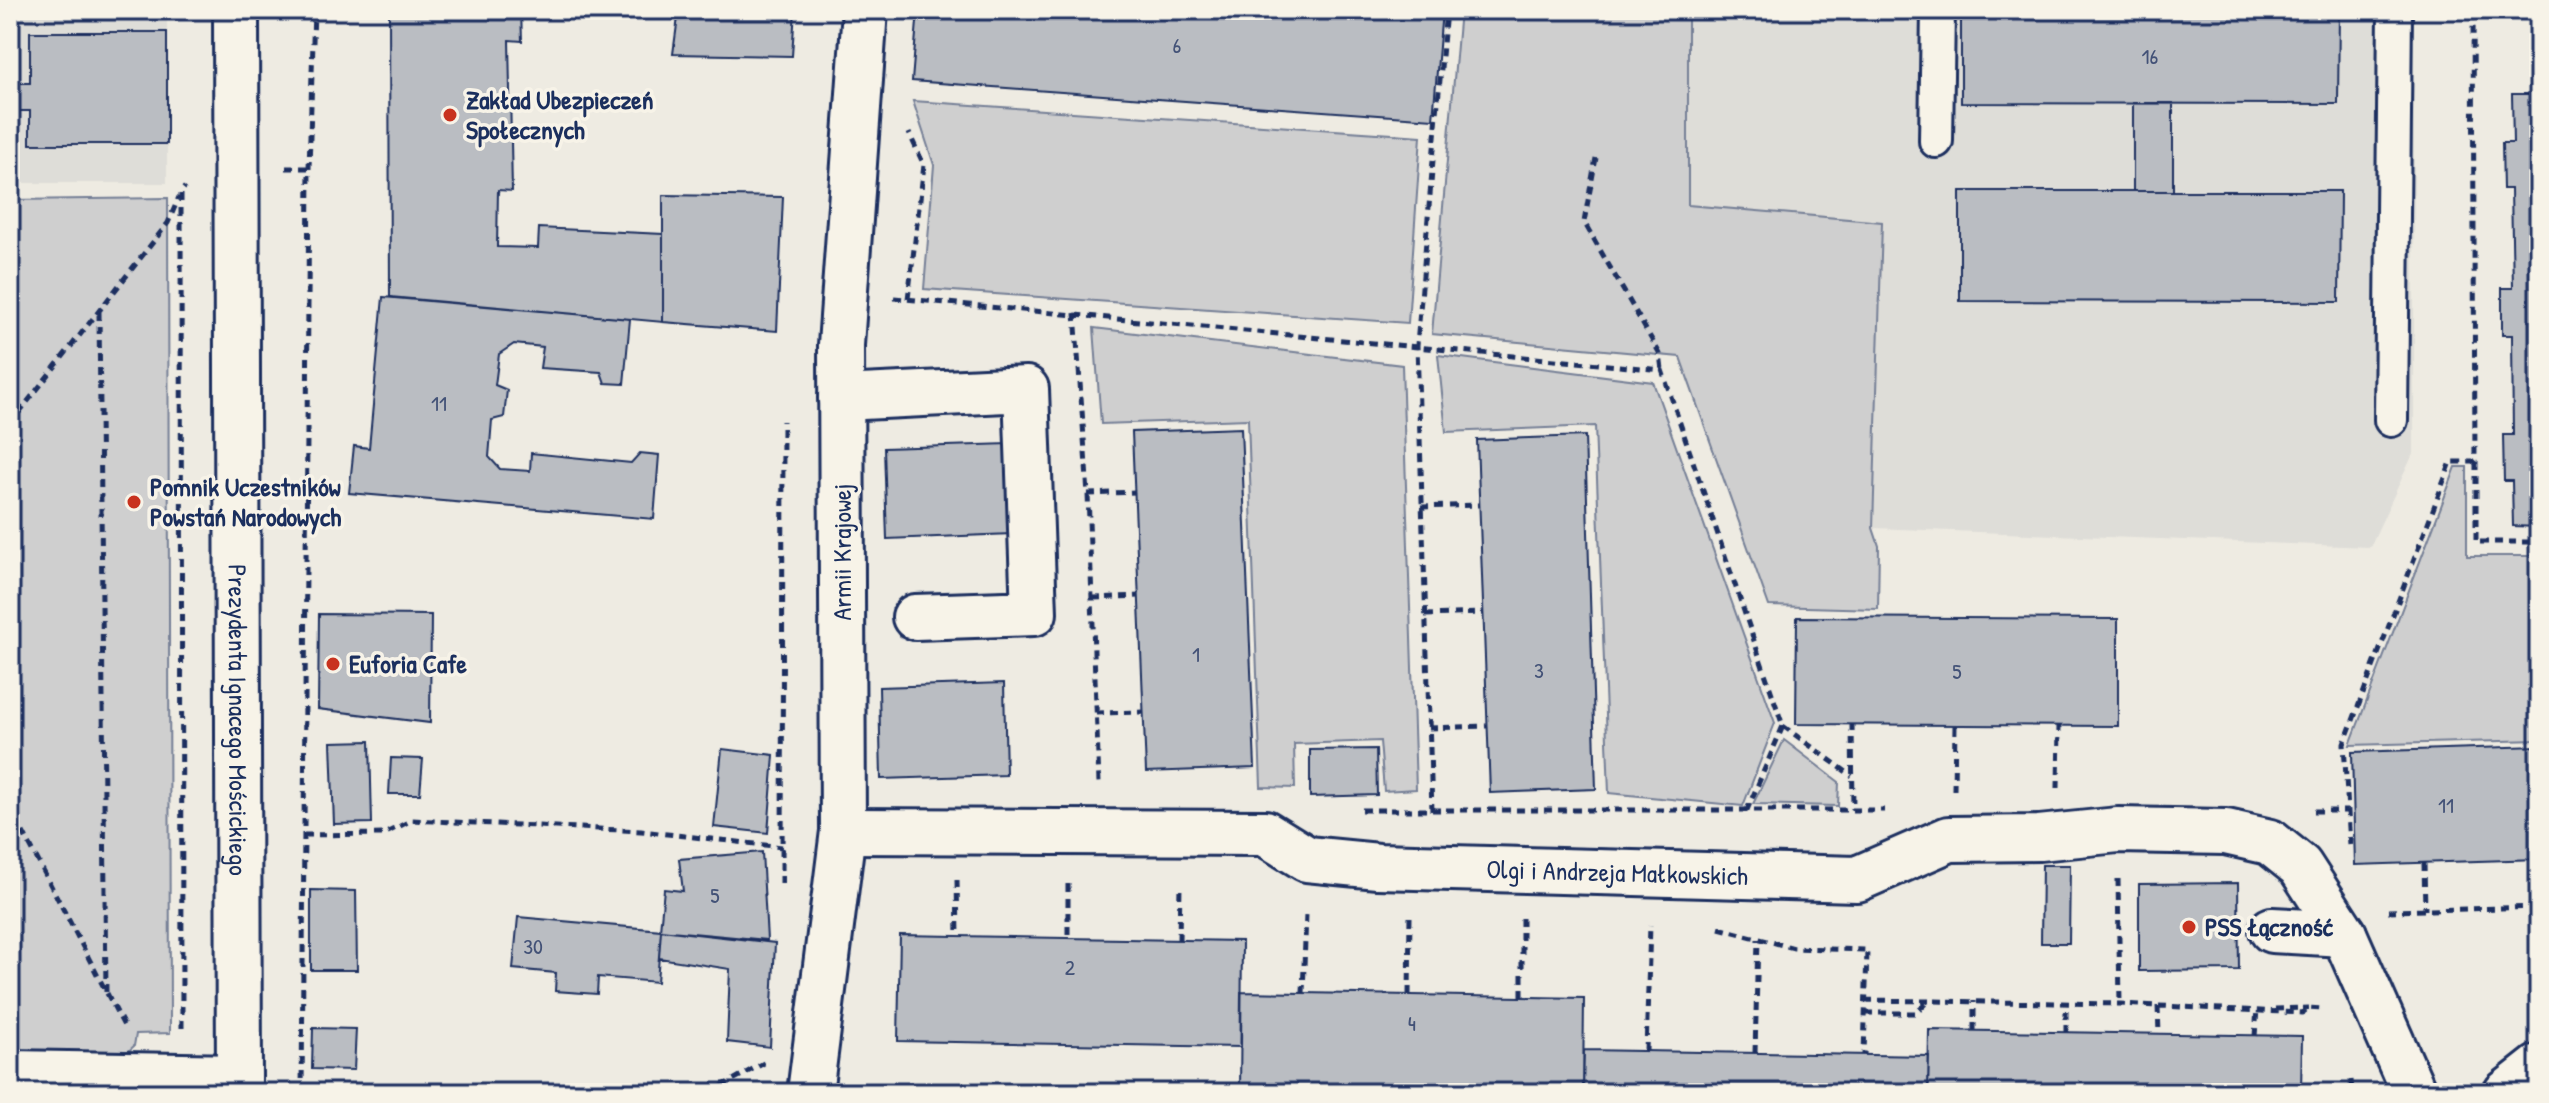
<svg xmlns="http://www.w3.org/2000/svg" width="2549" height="1103" font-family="'Patrick Hand',sans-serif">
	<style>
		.built { fill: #deddd8 }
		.green { fill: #cfcfcf; stroke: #757f96; stroke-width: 2 }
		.building { fill: #babdc2; stroke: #1b2f5e; stroke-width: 2 }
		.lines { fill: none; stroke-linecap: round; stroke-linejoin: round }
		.service-casing { stroke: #1b2f5e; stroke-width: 38 }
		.minor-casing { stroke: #1b2f5e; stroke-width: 50 }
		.secondary-casing { stroke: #1b2f5e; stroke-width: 50 }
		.path { stroke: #1b2f5e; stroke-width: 5; stroke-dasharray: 8 6; stroke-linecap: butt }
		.service { stroke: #f7f3e8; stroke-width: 32 }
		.minor { stroke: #f7f3e8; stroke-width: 44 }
		.secondary { stroke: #f7f3e8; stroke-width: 44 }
		.poi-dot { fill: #c8321e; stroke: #f7f3e8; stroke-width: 3 }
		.labels { text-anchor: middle; stroke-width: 7; stroke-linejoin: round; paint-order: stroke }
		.number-label { font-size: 22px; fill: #435277 }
		.poi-label { font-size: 26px; font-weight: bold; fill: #1b2f5e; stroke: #f7f3e8; text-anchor: start }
		.street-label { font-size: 26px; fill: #1b2f5e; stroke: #f7f3e8 }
	</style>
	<rect width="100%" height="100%" fill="#eeebe2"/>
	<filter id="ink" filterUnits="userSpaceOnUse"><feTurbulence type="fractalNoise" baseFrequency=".0125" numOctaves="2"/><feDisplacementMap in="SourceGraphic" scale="16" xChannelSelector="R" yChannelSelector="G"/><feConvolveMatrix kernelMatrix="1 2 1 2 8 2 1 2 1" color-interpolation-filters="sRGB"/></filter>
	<g filter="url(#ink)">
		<path class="built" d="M10 10H167V183H10Z
			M1688 10H2414V452L2370 547 1873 528 1882 222 1688 205Z"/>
		<path class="green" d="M1460 10H1688V205L1882 222 1873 528 1879 546 1878 609 1769 606 1680 357 1432 334Z
			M913 101 1421 136 1408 323 924 289 934 165Z
			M168 198 170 1033 136 1034 134 1046 123 1056 10 1053V200Z
			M1094 328 1402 365 1416 789 1384 791 1380 741 1294 744 1295 788 1261 787 1248 419 1101 424Z
			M1438 355 1653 382 1775 723 1743 806 1609 793 1595 426 1446 432Z
			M2456 467H2467V556H2539V740L2350 745Z
			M1784 740 1839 782 1838 806 1753 804Z"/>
		<path class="building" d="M389 10H521L522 41 509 40 512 191 498 190 497 247 538 248 539 228 663 234V322L390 297Z
			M679 10H795L792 56 673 54Z
			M918 10H1442L1433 119 912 81Z
			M1961 10H2339L2338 104 1961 103Z
			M30 32H167V144H30V111H10V83H30Z
			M2512 94H2539V527L2513 526 2512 481H2504L2503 435H2513L2512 335H2502V288H2513L2511 189H2503L2502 143H2513Z
			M2133 103H2173V191H2133Z
			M1960 191H2340L2339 302 1960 301Z
			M663 195 783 197 777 331 663 322Z
			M383 297 630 319 624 384 605 383 601 372 540 368 543 347 514 344 499 354 495 385 507 390 504 417 492 420 489 457 500 469 530 471 531 453 631 463 640 453 659 455 654 519 349 493 354 446 369 448Z
			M1241 428 1255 768 1146 772 1132 432Z
			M1585 436 1596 789 1490 793 1477 440Z
			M1009 444 1012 534 887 539 884 448Z
			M319 614 431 615 430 723 318 709Z
			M1797 617 2118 619V726L1796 724Z
			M1004 683 1006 775 881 779 879 687Z
			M370 741 372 823 334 824 331 742Z
			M2539 746V859L2355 865 2352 752Z
			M722 749 774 755 768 833 714 827Z
			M1376 749 1377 795 1310 797V750Z
			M391 758 423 759 420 794H389Z
			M762 852 767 940 660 930 664 889 683 891 679 859Z
			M2042 865H2070L2069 943H2041Z
			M2238 883 2239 970 2139 971V884Z
			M311 890 356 891 357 970H311Z
			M518 917 661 930 657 982 598 977 597 994 555 991 556 973 513 969Z
			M661 930 775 943 770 1047 727 1042 730 969 659 958Z
			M900 935 1242 941 1241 1047 898 1041Z
			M1241 992 1584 998 1583 1093H1240Z
			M313 1028 356 1029 354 1070 312 1069Z
			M1929 1030 2302 1036 2301 1093H1928Z
			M1584 1050 1929 1056 1928 1093H1583Z"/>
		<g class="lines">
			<defs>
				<path id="service" d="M1936 141 1938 10
					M2391 420 2395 10"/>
				<g id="minor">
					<path d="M841 398 1026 389 1034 613 915 617"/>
					<path id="s1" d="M843 831 1265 833 1307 859 1378 866 1857 879 1949 839 2039 838 2118 830 2226 832 2270 842 2300 866 2344 934"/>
					<path d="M2272 930 2344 934 2414 1093"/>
					<path d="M10 1073 239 1077"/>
					<path d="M810 1093 843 831 841 345 865 10"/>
					<path d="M2506 1093 2539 1067"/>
				</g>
				<g id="secondary">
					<path id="s2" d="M236 10 239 1093"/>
				</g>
			</defs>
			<use href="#service" class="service-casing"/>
			<use href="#minor" class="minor-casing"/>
			<use href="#secondary" class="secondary-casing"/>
			<path class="path" d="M1596 158 1584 222 1660 354 1662 370
				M286 168H309
				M894 298 1662 370 1783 726 1747 810
				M908 299 924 165 909 133
				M99 312 106 993
				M1075 313 1088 494 1099 783
				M10 424 168 223 179 197
				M2476 462V542H2539
				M1088 494 1135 492
				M1421 507 1480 505
				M1093 598 1139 596
				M1425 615 1483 613
				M1096 713 1144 712
				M1852 724 1853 810
				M1783 726 1852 776
				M1429 728 1488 726
				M2058 788 2059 726
				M1954 790 1955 725
				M10 807 124 1026
				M1362 810H1884
				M1432 811 1417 345 1446 10
				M2314 811H2347
				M304 835 384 834 412 820 641 831 782 847
				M2350 845 2344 744 2451 462H2475L2473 10
				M2424 863 2425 910
				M2118 879 2120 1004
				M957 880 958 936
				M782 884 783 421
				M1068 884V938
				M2388 911 2539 907
				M1522 918V997
				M1719 928 1794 948 1867 950 1864 1055
				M1179 940 1180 885
				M1303 993 1306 914
				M1409 995 1410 916
				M1865 1000 2120 1004 2302 1013 2309 1008 2322 1009
				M2158 1006 2159 1034
				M2275 1009 2309 1008
				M1865 1013H1915L1927 1002
				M182 1028 181 192 185 187
				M1974 1031V1001
				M2066 1033V1003
				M2255 1036 2257 1009
				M1646 1051 1650 925
				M1755 1053 1758 939
				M2351 1080 2352 1093
				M302 1093 309 168 314 10
				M709 1093 764 1063"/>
			<use href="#service" class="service"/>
			<use href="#minor" class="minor"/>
			<use href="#secondary" class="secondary"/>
		</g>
	</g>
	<g class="poi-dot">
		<circle cx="450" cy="115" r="8"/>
		<circle cx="134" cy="502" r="8"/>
		<circle cx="333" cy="664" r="8"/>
		<circle cx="2189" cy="927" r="8"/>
	</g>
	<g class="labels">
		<g class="number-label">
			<text x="1177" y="53">6</text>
			<text x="2150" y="64">16</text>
			<text x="439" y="411">11</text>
			<text x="1196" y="662">1</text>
			<text x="1539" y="678">3</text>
			<text x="1957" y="679">5</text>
			<text x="2446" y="813">11</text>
			<text x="715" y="903">5</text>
			<text x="533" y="954">30</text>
			<text x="1070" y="975">2</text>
			<text x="1412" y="1031">4</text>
		</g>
		<g class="poi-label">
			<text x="466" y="109">Zakład Ubezpieczeń<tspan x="466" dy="30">Społecznych</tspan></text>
			<text x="150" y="496">Pomnik Uczestników<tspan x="150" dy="30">Powstań Narodowych</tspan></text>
			<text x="349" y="673">Euforia Cafe</text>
			<text x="2205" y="936">PSS Łączność</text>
		</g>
		<g class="street-label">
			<text transform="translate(842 552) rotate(-90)" y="9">Armii Krajowej</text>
			<text dy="9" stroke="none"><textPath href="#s2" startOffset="710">Prezydenta Ignacego Mościckiego</textPath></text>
			<text dy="9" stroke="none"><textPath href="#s1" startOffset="782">Olgi i Andrzeja Małkowskich</textPath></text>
		</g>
	</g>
	<rect width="2549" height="1103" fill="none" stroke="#f7f3e8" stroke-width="40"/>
	<rect x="20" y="20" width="2509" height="1063" fill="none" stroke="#1b2f5e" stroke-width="3" filter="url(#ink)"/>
</svg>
